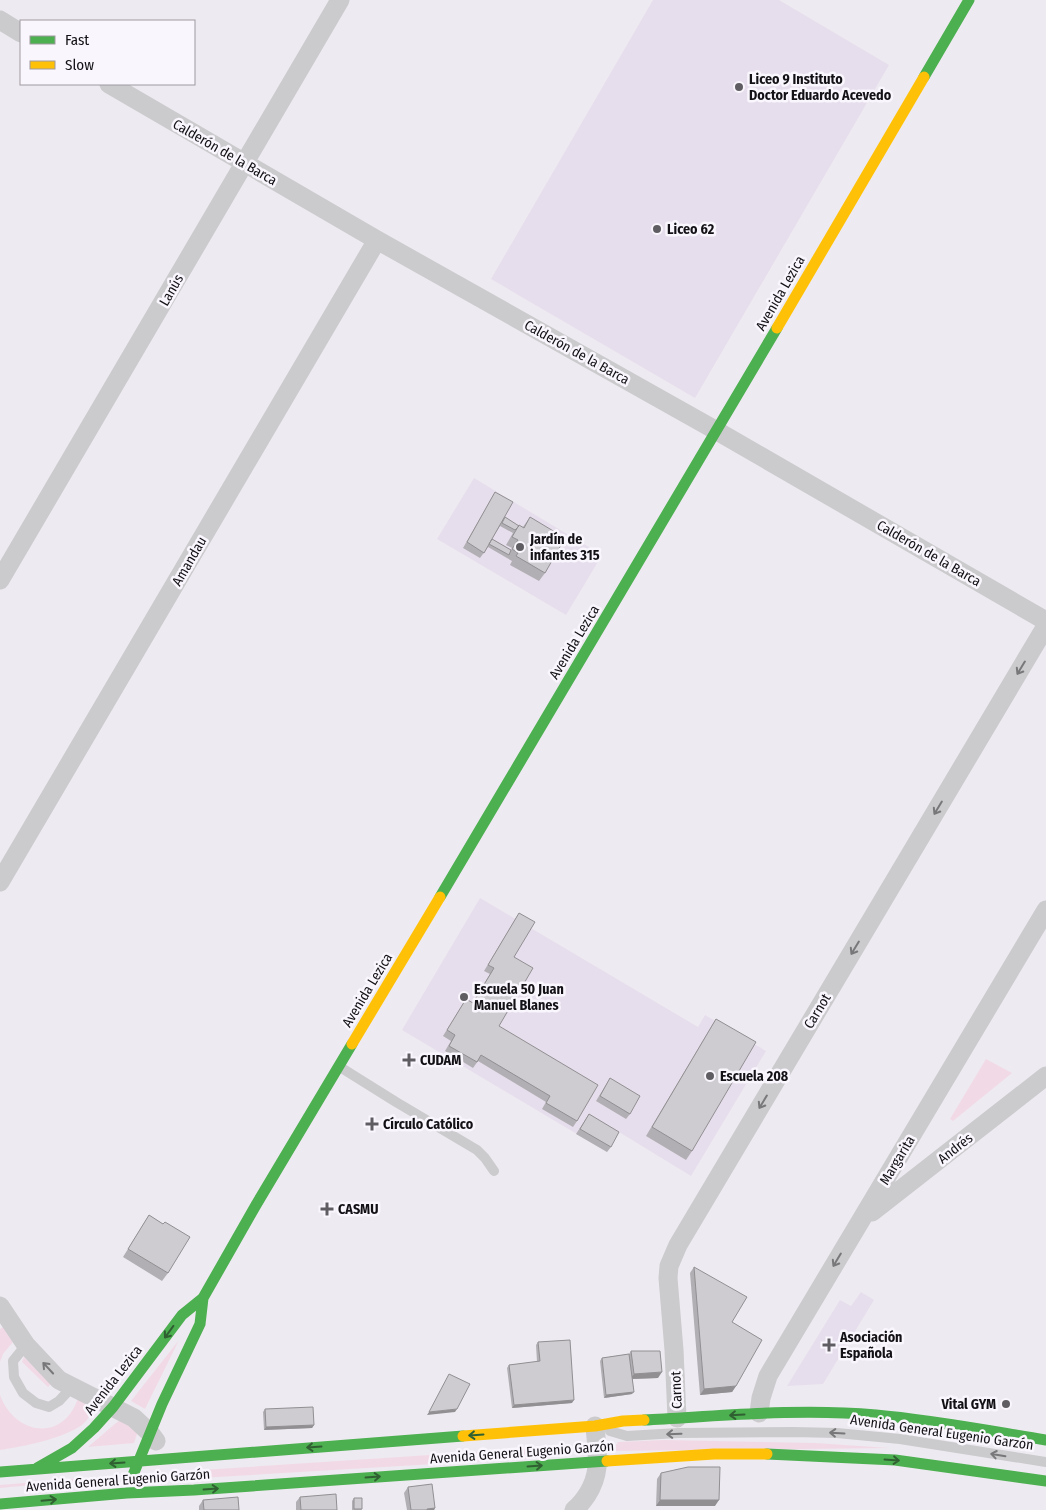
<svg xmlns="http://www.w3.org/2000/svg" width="1046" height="1510" font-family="'Fira Sans Condensed',sans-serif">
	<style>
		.built { fill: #e6deec }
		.green { fill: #f1dae6 }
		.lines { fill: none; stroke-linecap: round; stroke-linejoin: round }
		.lane { stroke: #cbcacc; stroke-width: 10 }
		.street { stroke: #cbcacc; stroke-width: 19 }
		.fast { stroke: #4caf50; stroke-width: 11 }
		.slow { stroke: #ffc107; stroke-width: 11 }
		.wall { fill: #b2afb4; fill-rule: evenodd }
		.shaded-wall { fill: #918f92 }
		.building { fill: #cfccd1; stroke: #918f92 }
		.oneway { stroke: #78777a }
		.oneway2 { stroke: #306032 }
		.poi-dot { fill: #605d62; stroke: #faf6fd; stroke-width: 2 }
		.labels { text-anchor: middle; stroke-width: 5; stroke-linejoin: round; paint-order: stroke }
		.poi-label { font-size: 14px; font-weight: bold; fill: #131115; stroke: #faf6fd; text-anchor: start }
		.street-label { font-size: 14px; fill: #131115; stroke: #faf6fd }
	</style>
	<rect width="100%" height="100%" fill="#eeeaf1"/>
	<path class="built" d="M653 0H779L889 65 695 398 491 279Z
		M474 478 602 555 566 615 437 539Z
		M480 898 698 1027 705 1015 766 1051 691 1176 619 1132 607 1152 402 1030Z
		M861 1292 874 1300 823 1384 787 1386 840 1300 851 1306Z"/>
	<path class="green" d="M986 1059 1012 1073 953 1121 950 1119Z
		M3 1327 13 1342 3 1354 0 1362V1329Z
		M179 1340 145 1409 131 1401Z
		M24 1357 51 1384 48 1387 22 1362Z
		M0 1395C15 1436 64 1442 78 1398 81 1400 85 1402 87 1405 106 1433 15 1448 0 1450Z
		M119 1421H123L138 1431 134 1443 88 1447 116 1423Z
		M664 1440 816 1443 889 1448 616 1451V1445L618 1442Z
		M551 1447 552 1457 184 1479 182 1476 184 1472 187 1471Z
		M97 1477 96 1479 0 1488V1485Z"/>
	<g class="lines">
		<path class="lane" d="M340 1067 396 1102 477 1150 485 1158 494 1171
			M26 1345 13 1361 14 1377 23 1393 36 1403 49 1407 59 1401 72 1387
			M610 1431 627 1436 678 1433 793 1432 837 1433 900 1439 1046 1462"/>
		<path class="street" d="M0 20 21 33
			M109 84 377 240 717 431 1046 621
			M0 580 340 0
			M0 882 377 240
			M872 1212 1046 1076
			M0 1306 26 1345 59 1380 134 1418 150 1433 156 1441
			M759 1413 761 1398 768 1376 1046 910
			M677 1418 674 1350 668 1278 669 1266 678 1245 1046 626
			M574 1510C579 1506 583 1501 587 1495 602 1472 597 1452 595 1426"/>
		<path class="fast" d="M924 77 969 0
			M440 897 777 328
			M644 1420C721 1416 799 1408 876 1415 933 1420 990 1431 1046 1440
			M767 1454 895 1460 1046 1481
			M37 1468 72 1448 94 1428 113 1407 182 1315 203 1298 256 1205 352 1044
			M0 1472 463 1436
			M133 1475 162 1404 200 1324 203 1298
			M0 1504 127 1493 194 1490 607 1461"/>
		<path class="slow" d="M777 328 924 77
			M352 1044 440 897
			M463 1436 595 1426 623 1421 644 1420
			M607 1461 714 1454H767"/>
	</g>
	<path class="wall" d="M495 492 505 517 519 526 523 527 530 517 545 573 539 581 510 565 512 561 488 547 480 558 463 548ZM500 526 513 533 506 545 512 548 511 550 492 539Z
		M519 913 514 957 499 1026 577 1121 573 1127 542 1109 546 1102 478 1061 473 1068 445 1051 451 1041 443 1036 466 999 472 1003 490 974 484 971Z
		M716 1019 692 1151 686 1160 646 1136 711 1027Z
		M610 1078 630 1114 626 1119 596 1101Z
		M589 1114 611 1147 607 1152 576 1134Z
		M149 1215 163 1224 168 1273 162 1281 123 1257Z
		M694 1267 732 1322 736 1386 732 1392 700 1395 690 1273Z
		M538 1342 572 1403 512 1408 507 1368 509 1365 537 1362 536 1345Z
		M631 1351 658 1378 633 1379 632 1394 604 1398 600 1361 602 1358 629 1354Z
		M265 1409 314 1425 312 1428 264 1430 263 1412Z
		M661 1473 715 1506H656L657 1479Z
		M408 1487 435 1508 434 1510H407L404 1493Z
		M300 1497 337 1510H296V1502Z
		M354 1498 362 1510H352V1501Z
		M203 1500 239 1510H199V1506Z"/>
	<path class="shaded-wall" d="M662 1372 658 1378 630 1379 634 1374Z
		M736 1386 732 1392 700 1395 704 1389Z
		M634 1392 632 1394 604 1398 606 1395Z
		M574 1400 572 1403 512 1408 514 1405Z
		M457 1409 455 1412 427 1415 429 1412Z
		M314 1425 312 1428 264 1430 266 1427Z
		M660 1500H719L715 1506H656Z
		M435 1508 434 1510H426L427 1509Z"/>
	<path class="building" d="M495 492 513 502 484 553 467 542Z
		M505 517 519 526 515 530 502 523Z
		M530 517 565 538 545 573 516 556 518 553 512 549 518 540 512 537 519 525 524 528Z
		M492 539 511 550 509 555 489 544Z
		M519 913 535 922 514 957 533 968 499 1026 598 1085 577 1121 546 1103 550 1096 481 1055 477 1062 449 1046 455 1035 447 1030 466 999 473 1003 494 968 488 965Z
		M716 1019 756 1042 692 1151 652 1127Z
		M610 1078 640 1096 630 1114 600 1096Z
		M589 1114 619 1132 611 1147 580 1129Z
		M149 1215 163 1224 165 1222 190 1237 168 1273 128 1249Z
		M694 1267 747 1297 732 1322 762 1340 736 1386 704 1389Z
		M570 1340 574 1400 514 1405 509 1365 540 1361 538 1342Z
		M631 1351H660L662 1372 634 1374Z
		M629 1354 634 1392 606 1395 602 1358Z
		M449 1374 470 1384 457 1409 429 1412Z
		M313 1407 314 1425 266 1427 265 1409Z
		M688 1467H720L719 1500H660L661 1473Z
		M432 1484 435 1508 427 1509V1510H411L408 1487Z
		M336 1494 337 1510H301L300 1497Z
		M238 1497 239 1510H204L203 1500Z
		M354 1498H362V1509H354Z"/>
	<defs><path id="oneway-shaft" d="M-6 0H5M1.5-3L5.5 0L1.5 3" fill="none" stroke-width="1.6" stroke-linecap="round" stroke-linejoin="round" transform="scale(1.25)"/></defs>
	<g class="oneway">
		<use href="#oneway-shaft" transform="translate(1021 668) rotate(121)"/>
		<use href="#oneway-shaft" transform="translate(938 808) rotate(121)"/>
		<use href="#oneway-shaft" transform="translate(855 948) rotate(121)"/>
		<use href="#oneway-shaft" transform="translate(763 1102) rotate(121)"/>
		<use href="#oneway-shaft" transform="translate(837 1260) rotate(121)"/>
		<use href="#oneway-shaft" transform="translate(48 1368) rotate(-133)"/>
		<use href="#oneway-shaft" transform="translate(837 1433) rotate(-177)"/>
		<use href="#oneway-shaft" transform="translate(674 1434) rotate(178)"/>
		<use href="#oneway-shaft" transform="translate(998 1455) rotate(-171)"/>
	</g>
	<g class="oneway2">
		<use href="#oneway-shaft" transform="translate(169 1332) rotate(126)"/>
		<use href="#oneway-shaft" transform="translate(737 1415) rotate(177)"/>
		<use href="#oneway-shaft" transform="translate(476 1435) rotate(176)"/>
		<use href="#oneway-shaft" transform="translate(314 1447) rotate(176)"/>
		<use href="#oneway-shaft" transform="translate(892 1460) rotate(4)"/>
		<use href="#oneway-shaft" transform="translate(117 1463) rotate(176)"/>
		<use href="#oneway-shaft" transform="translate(535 1466) rotate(-4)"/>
		<use href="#oneway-shaft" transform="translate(373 1477) rotate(-4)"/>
		<use href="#oneway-shaft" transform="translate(211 1489) rotate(-4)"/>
		<use href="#oneway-shaft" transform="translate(49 1500) rotate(-5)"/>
	</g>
	<g class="poi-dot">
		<circle cx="739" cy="87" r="5"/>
		<circle cx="657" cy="229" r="5"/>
		<circle cx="520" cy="547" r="5"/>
		<circle cx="464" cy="997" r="5"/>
		<path d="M406.5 1052.5h5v5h5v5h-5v5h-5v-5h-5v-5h5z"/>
		<circle cx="710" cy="1076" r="5"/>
		<path d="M369.5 1116.5h5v5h5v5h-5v5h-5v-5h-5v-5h5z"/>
		<path d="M324.5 1201.5h5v5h5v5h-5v5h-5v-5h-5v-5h5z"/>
		<path d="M826.5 1337.5h5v5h5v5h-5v5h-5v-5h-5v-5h5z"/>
		<circle cx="1006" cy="1404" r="5"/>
	</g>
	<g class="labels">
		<g class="poi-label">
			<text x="749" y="84">Liceo 9 Instituto<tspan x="749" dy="16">Doctor Eduardo Acevedo</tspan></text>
			<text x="667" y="234">Liceo 62</text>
			<text x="530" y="544">Jardín de<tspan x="530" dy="16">infantes 315</tspan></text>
			<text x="474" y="994">Escuela 50 Juan<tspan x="474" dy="16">Manuel Blanes</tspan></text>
			<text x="420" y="1065">CUDAM</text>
			<text x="720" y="1081">Escuela 208</text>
			<text x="383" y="1129">Círculo Católico</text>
			<text x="338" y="1214">CASMU</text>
			<text x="840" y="1342">Asociación<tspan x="840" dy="16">Española</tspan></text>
			<text x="996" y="1409" text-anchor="end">Vital GYM</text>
		</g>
		<g class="street-label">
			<text transform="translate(225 152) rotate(30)" y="5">Calderón de la Barca</text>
			<text transform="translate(171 290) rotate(-60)" y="5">Lanús</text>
			<text transform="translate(780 293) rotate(-60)" y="5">Avenida Lezica</text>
			<text transform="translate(577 352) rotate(29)" y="5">Calderón de la Barca</text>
			<text transform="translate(929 553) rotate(30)" y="5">Calderón de la Barca</text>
			<text transform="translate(189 561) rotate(-60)" y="5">Amandau</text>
			<text transform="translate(574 642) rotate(-59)" y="5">Avenida Lezica</text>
			<text transform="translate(367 990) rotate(-59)" y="5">Avenida Lezica</text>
			<text transform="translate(817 1011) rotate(-59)" y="5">Carnot</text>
			<text transform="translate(955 1148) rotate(-38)" y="5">Andrés</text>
			<text transform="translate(897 1160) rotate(-59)" y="5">Margarita</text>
			<text transform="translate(113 1380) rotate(-52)" y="5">Avenida Lezica</text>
			<text transform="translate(676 1390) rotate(-92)" y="5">Carnot</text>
			<text transform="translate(942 1432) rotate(8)" y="5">Avenida General Eugenio Garzón</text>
			<text transform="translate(522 1452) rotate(-4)" y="5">Avenida General Eugenio Garzón</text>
			<text transform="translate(118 1480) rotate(-4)" y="5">Avenida General Eugenio Garzón</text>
		</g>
	</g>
	<rect x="20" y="20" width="175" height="65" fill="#faf6fd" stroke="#9e9aa0"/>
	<rect x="30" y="36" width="25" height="8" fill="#4caf50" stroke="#9e9aa0"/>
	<text x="65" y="45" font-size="15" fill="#131115">Fast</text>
	<rect x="30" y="61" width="25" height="8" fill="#ffc107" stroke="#9e9aa0"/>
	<text x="65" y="70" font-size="15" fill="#131115">Slow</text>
</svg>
